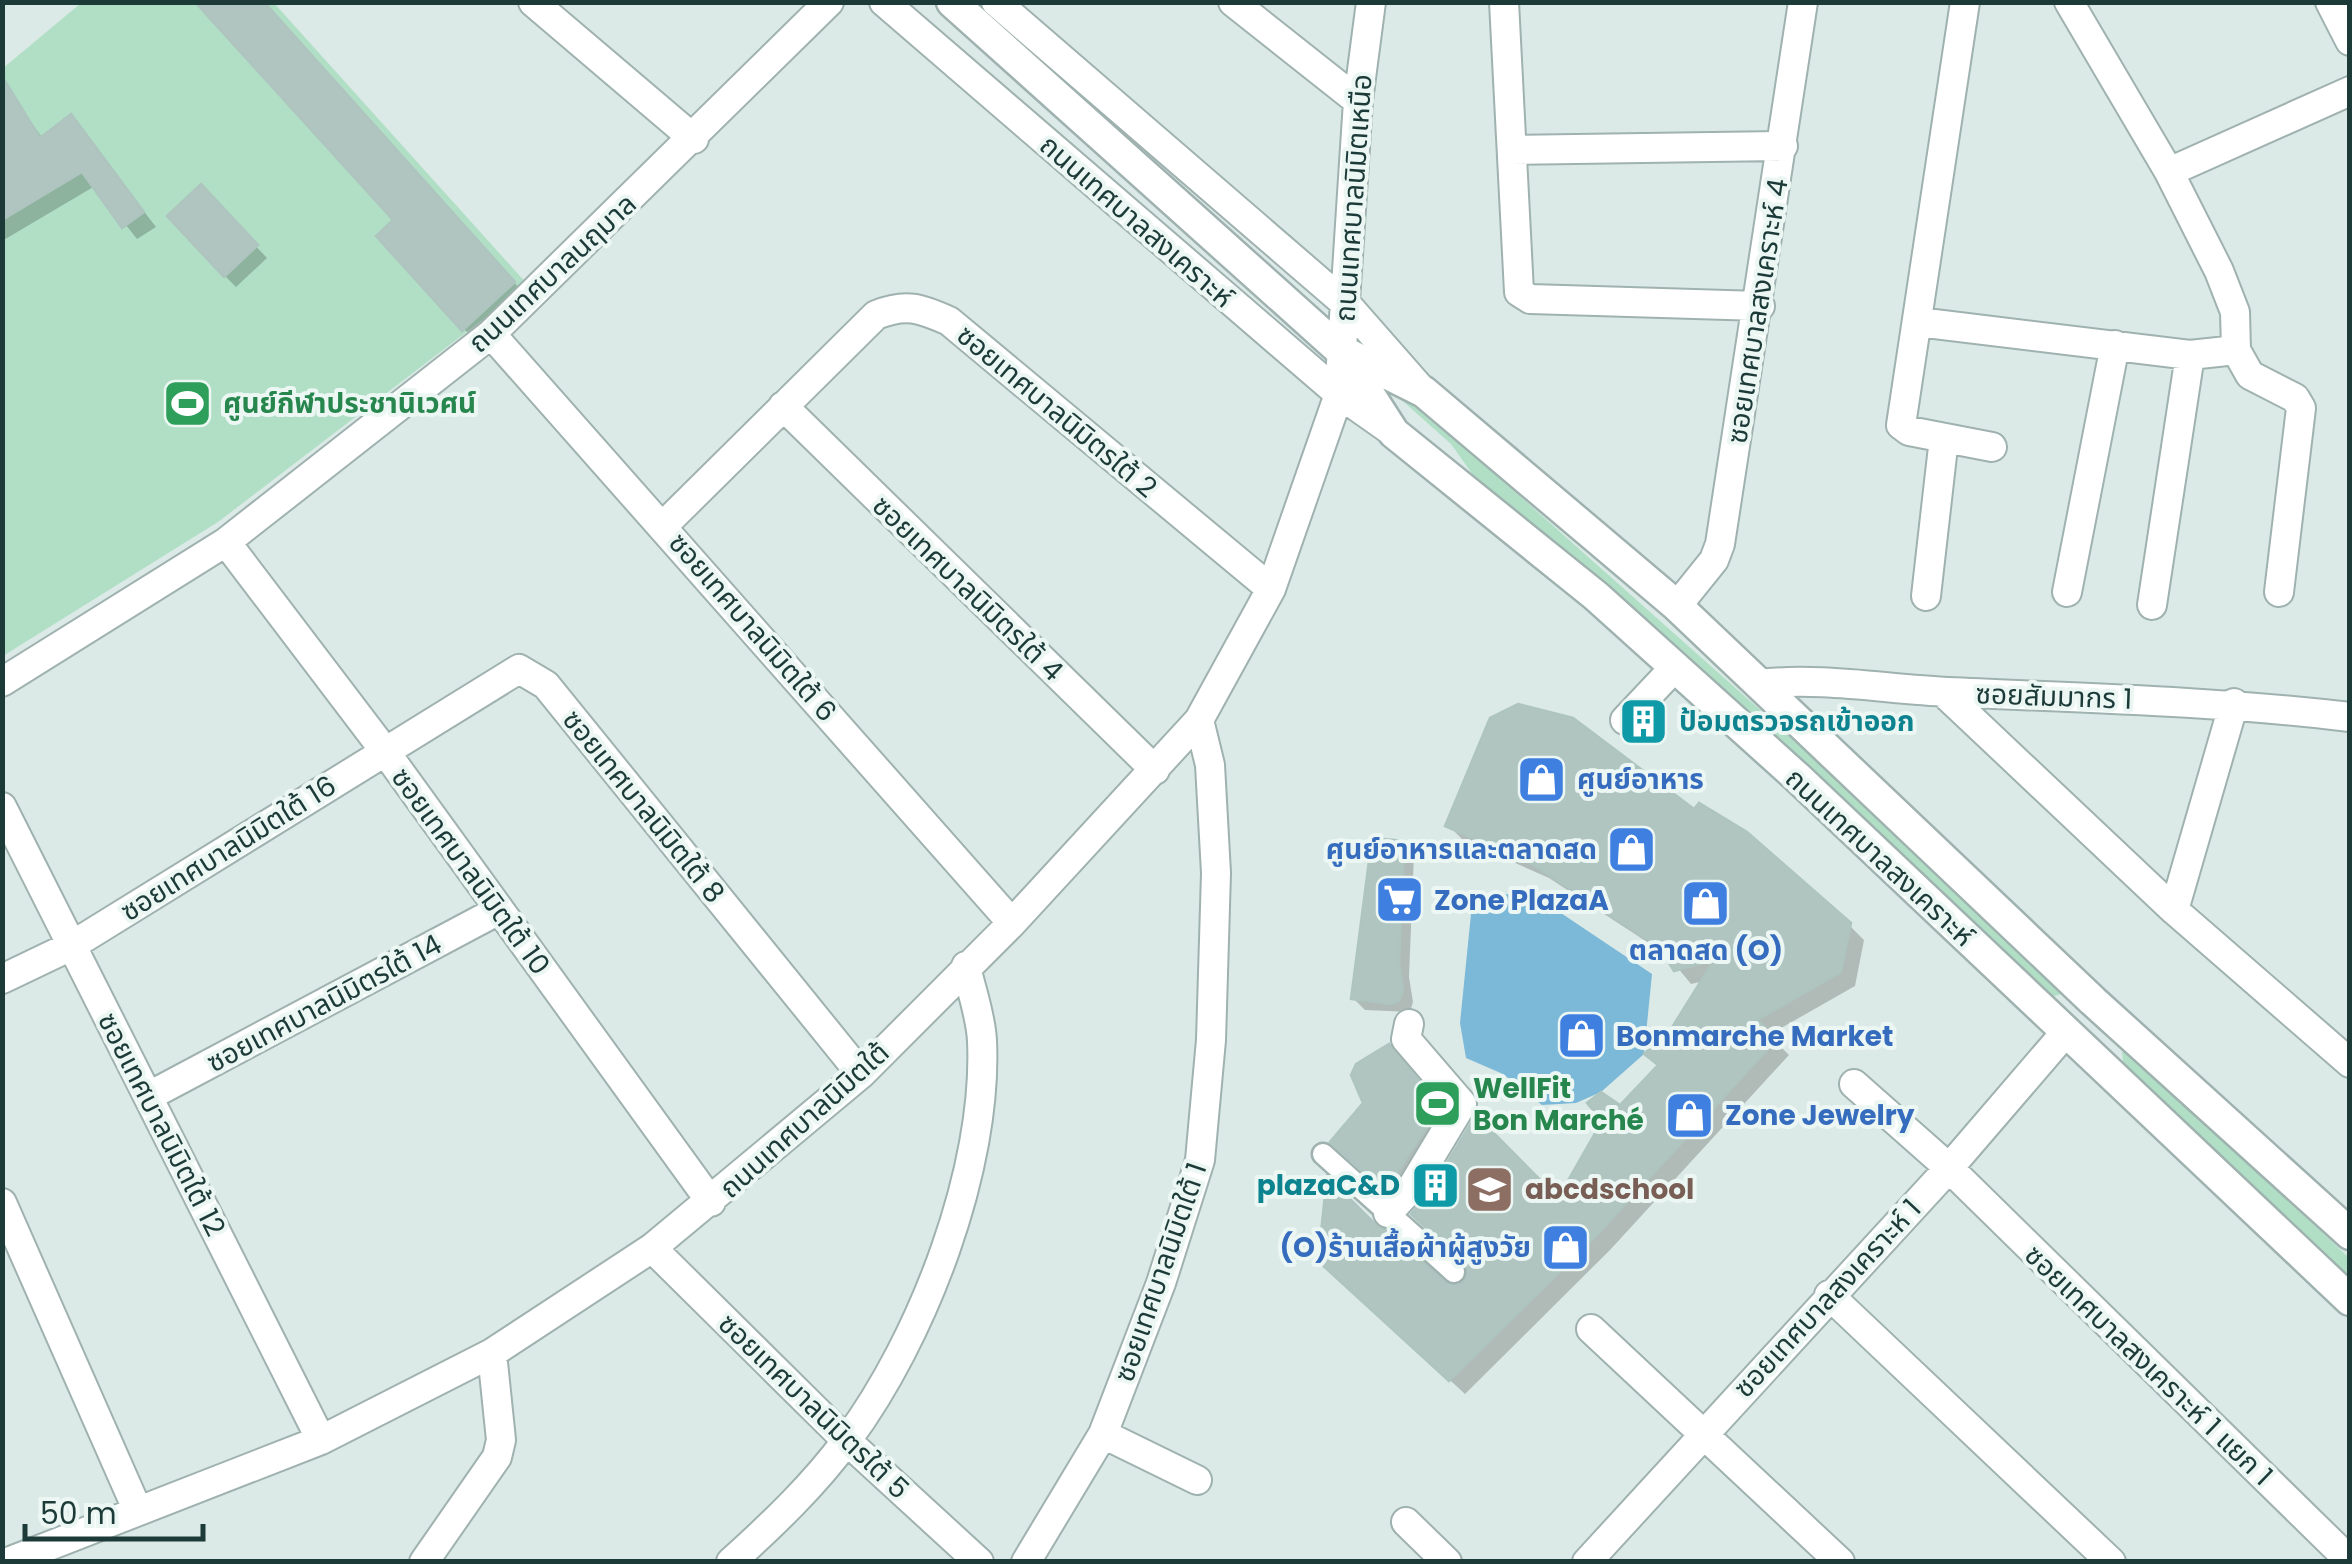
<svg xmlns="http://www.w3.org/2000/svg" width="2352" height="1564" font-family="Poppins,'Noto Sans Thai',sans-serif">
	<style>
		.green { fill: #b1dfc6 }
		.water { fill: #7cb8d7 }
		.shadow { fill: #0003 }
		.building { fill: #b1c5c0; stroke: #aec4bf; stroke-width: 2.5 }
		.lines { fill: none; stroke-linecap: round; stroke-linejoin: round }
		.pedestrian-casing { stroke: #9fb2af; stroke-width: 25 }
		.minor-casing { stroke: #9fb2af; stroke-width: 32 }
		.tertiary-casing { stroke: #9fb2af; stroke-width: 35 }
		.pedestrian { stroke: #fff; stroke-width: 20 }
		.minor { stroke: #fff; stroke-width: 28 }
		.tertiary { stroke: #fff; stroke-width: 30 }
		.labels { text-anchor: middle; stroke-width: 8; stroke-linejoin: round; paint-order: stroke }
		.street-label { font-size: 28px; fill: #1c3b38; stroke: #ecf7f4 }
		.leisure-label { font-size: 28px; font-weight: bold; fill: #27864d; stroke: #ecf7f4; text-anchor: start }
		.culture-label { font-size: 28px; font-weight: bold; fill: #0d838f; stroke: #ecf7f4; text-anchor: start }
		.shop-label { font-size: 28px; font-weight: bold; fill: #366cbe; stroke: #ecf7f4; text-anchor: start }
		.education-label { font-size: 28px; font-weight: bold; fill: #785e54; stroke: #ecf7f4; text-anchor: start }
	</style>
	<rect width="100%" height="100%" fill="#dceae7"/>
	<path class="green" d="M81 3H274L528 285 218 522 3 656 2 69Z
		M1405 394 1758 708 2051 977 2061 994 2045 999 1478 482 1451 444 1396 395Z
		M2122 1052H2133L2349 1258V1282L2124 1069Z"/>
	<path class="water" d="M1531 893 1652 974 1644 1054 1601 1092 1576 1103 1542 1105 1503 1074 1466 1058 1460 1023 1471 914 1490 895Z"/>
	<path class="shadow" d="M261 2 529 299 479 344 464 329Z
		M8 89 43 139 71 117 156 227 137 239 95 186 2 241V93Z
		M201 188 267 258 236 287 225 276Z
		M1448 825 1849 925 1864 940 1855 986 1769 1035 1789 1055 1610 1250 1465 1394 1336 1275 1376 1229 1444 1285 1465 1284 1558 1202 1621 1108 1660 1067 1673 1030 1704 981 1691 984 1667 955 1549 878 1463 840Z
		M1402 843 1414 854 1409 977 1413 1002 1410 1012 1365 1010 1354 999Z
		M1389 1047 1454 1123 1401 1204 1348 1157Z"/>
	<path class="building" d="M195 2H264L515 282 462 331 376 236 393 220Z
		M2 76 40 138 71 114 144 212 122 228 82 172 2 220Z
		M201 184 258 245 224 277 167 216Z
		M1518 704 1573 718 1694 809 1699 803 1747 832 1851 923 1841 972 1757 1020 1777 1039 1596 1236 1449 1381 1318 1261 1327 1176 1377 1226 1387 1230 1445 1282 1459 1285 1467 1276 1464 1263 1411 1214 1427 1196 1476 1115 1558 1198 1602 1121 1587 1103 1601 1092 1620 1105 1658 1065 1644 1054 1671 1029 1714 960 1674 971 1659 947 1532 864 1445 826 1490 718Z
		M1372 838 1404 841 1399 964 1403 990 1399 1001 1391 1004 1351 999Z
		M1389 1044 1440 1106 1385 1191 1330 1142 1363 1103 1351 1075 1356 1064Z"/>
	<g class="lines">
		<defs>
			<path id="pedestrian" d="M1323 1154 1454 1272"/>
			<path id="minor" d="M533 2 694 139
				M884 2 1339 394 1393 432
				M996 2 1348 306 1420 388
				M1233 2 1358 101
				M1504 2 1519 292 1530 299 1760 306
				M1965 2 1901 425 1909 431 1992 447
				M2069 2 2169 172 2219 271 2235 312 2236 350 2250 375 2295 398 2301 408 2279 592
				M2330 2 2350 41
				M1513 150 1783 146
				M2169 172 2350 91
				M1918 322 2190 355 2236 350
				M491 334 1012 923
				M783 406 1155 770
				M664 525 876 315C906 303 920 308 949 321L1271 589
				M226 542 384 750 711 1202
				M2067 592 2115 345
				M1926 596 1944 438
				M2152 605 2190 355
				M1677 606 1714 560 1720 544 1803 2
				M2 682 226 542 491 334 829 2
				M1758 684C1821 677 1885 689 1948 692 2082 698 2216 701 2350 717
				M1943 692 2174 910 2350 1063
				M1625 720 1675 667
				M2 807 321 1440
				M2174 910 2234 703
				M2 979 71 946 519 669 546 685 861 1074
				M1854 1084 1949 1168 2350 1561
				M149 1096 499 910
				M2 1203 137 1509
				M1388 1213 1412 1187 1462 1104 1406 1039 1409 1024
				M652 1248 847 1441 979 1562
				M1829 1295 2111 1562
				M1591 1329 1840 1562
				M1103 1434 1197 1480
				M1406 1522 1447 1562
				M8 1562 321 1440 492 1353 652 1248 861 1074 1012 923 1199 720 1271 589 1339 394 1358 101 1371 2
				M424 1562 497 1457 501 1440 492 1353
				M731 1562C772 1525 815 1484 847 1440 923 1338 988 1168 982 1041 981 1016 971 990 966 966
				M1026 1562 1103 1434 1161 1283 1200 1160 1211 1040 1216 873 1210 765 1199 720
				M1587 1562 1949 1168 2065 1033"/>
			<path id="tertiary" d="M952 2 1340 350 1424 392 1677 606 2093 1001 2350 1234
				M1342 352 1394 433 1596 596 1798 778 2350 1300"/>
		</defs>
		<use href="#pedestrian" class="pedestrian-casing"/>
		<use href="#minor" class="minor-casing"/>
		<use href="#tertiary" class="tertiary-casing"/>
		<use href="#pedestrian" class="pedestrian"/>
		<use href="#minor" class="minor"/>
		<use href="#tertiary" class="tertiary"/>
	</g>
	<defs>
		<symbol id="stadium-square" viewBox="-11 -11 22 22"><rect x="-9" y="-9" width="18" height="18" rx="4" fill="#2e9e5b" stroke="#ecf7f4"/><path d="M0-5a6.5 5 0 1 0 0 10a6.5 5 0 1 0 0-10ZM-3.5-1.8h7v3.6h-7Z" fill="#fff"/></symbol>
		<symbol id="building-square" viewBox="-11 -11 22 22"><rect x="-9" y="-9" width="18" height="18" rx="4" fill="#0f9aa8" stroke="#ecf7f4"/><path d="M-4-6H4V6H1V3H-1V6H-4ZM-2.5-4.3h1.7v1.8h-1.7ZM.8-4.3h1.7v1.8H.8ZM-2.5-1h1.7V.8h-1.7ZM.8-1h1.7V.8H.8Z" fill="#fff"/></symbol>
		<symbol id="shop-square" viewBox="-11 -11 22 22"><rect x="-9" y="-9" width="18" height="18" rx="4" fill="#3f7fe0" stroke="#ecf7f4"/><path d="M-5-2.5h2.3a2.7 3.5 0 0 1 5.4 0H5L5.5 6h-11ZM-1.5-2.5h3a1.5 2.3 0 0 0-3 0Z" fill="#fff"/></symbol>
		<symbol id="supermarket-square" viewBox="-11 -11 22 22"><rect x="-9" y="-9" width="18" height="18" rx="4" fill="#3f7fe0" stroke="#ecf7f4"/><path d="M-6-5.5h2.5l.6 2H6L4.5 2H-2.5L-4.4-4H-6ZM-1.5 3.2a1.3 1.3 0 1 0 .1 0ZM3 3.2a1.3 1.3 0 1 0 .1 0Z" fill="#fff"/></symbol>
		<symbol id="school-square" viewBox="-11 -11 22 22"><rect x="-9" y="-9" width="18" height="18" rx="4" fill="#8d6e63" stroke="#ecf7f4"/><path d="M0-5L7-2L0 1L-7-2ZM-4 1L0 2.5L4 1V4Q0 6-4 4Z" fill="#fff"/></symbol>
	</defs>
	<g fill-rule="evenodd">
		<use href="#stadium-square" x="160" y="376" width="55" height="55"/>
		<use href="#building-square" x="1616" y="694" width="55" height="55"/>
		<use href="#shop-square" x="1514" y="752" width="55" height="55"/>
		<use href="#shop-square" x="1604" y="822" width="55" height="55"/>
		<use href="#supermarket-square" x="1372" y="872" width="55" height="55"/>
		<use href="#shop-square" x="1678" y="876" width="55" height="55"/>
		<use href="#shop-square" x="1554" y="1008" width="55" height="55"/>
		<use href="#stadium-square" x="1410" y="1076" width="55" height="55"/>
		<use href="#shop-square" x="1662" y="1088" width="55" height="55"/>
		<use href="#building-square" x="1408" y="1158" width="55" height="55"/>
		<use href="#school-square" x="1462" y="1162" width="55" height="55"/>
		<use href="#shop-square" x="1538" y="1220" width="55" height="55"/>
	</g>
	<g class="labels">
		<g class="street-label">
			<text transform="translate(1353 198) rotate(-86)" y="10">ถนนเทศบาลนิมิตเหนือ</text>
			<text transform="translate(1137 221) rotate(41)" y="10">ถนนเทศบาลสงเคราะห์</text>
			<text transform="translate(552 273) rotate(-43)" y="10">ถนนเทศบาลนฤมาล</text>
			<text transform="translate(1757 311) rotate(-81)" y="10">ซอยเทศบาลสงเคราะห์ 4</text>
			<text transform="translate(1057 411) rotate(40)" y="10">ซอยเทศบาลนิมิตรใต้ 2</text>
			<text transform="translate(968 588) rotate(44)" y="10">ซอยเทศบาลนิมิตรใต้ 4</text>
			<text transform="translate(753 627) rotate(49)" y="10">ซอยเทศบาลนิมิตใต้ 6</text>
			<text transform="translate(2054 696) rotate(2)" y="10">ซอยสัมมากร 1</text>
			<text transform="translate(644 806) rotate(51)" y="10">ซอยเทศบาลนิมิตใต้ 8</text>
			<text transform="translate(228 848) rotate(-32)" y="10">ซอยเทศบาลนิมิตใต้ 16</text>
			<text transform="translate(1880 857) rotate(43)" y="10">ถนนเทศบาลสงเคราะห์</text>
			<text transform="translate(471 871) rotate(54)" y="10">ซอยเทศบาลนิมิตใต้ 10</text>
			<text transform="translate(324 1003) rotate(-28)" y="10">ซอยเทศบาลนิมิตรใต้ 14</text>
			<text transform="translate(804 1120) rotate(-42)" y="10">ถนนเทศบาลนิมิตใต้</text>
			<text transform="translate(162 1124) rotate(63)" y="10">ซอยเทศบาลนิมิตใต้ 12</text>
			<text transform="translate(1160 1272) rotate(-71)" y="10">ซอยเทศบาลนิมิตใต้ 1</text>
			<text transform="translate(1827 1298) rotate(-47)" y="10">ซอยเทศบาลสงเคราะห์ 1</text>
			<text transform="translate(2149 1365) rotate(44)" y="10">ซอยเทศบาลสงเคราะห์ 1 แยก 1</text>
			<text transform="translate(814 1406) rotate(44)" y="10">ซอยเทศบาลนิมิตรใต้ 5</text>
		</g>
		<g class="leisure-label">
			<text x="223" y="413">ศูนย์กีฬาประชานิเวศน์</text>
			<text x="1473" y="1098">WellFit<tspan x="1473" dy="32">Bon Marché</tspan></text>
		</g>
		<g class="culture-label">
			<text x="1679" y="731">ป้อมตรวจรถเข้าออก</text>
			<text x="1400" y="1195" text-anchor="end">plazaC&amp;D</text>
		</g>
		<g class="shop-label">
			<text x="1577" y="789">ศูนย์อาหาร</text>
			<text x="1597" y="859" text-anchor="end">ศูนย์อาหารและตลาดสด</text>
			<text x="1434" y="910">Zone PlazaA</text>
			<text x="1706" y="960" text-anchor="middle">ตลาดสด (O)</text>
			<text x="1616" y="1046">Bonmarche Market</text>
			<text x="1725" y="1125">Zone Jewelry</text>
			<text x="1531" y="1257" text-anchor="end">(O)ร้านเสื้อผ้าผู้สูงวัย</text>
		</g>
		<g class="education-label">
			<text x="1525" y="1199">abcdschool</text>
		</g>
	</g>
	<rect width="2352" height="1564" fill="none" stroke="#1c3b38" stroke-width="10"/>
	<path d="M25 1524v15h178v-15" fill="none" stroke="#1c3b38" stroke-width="5"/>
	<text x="40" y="1524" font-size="30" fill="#1c3b38" stroke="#ecf7f4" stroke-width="8" paint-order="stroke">50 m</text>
</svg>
